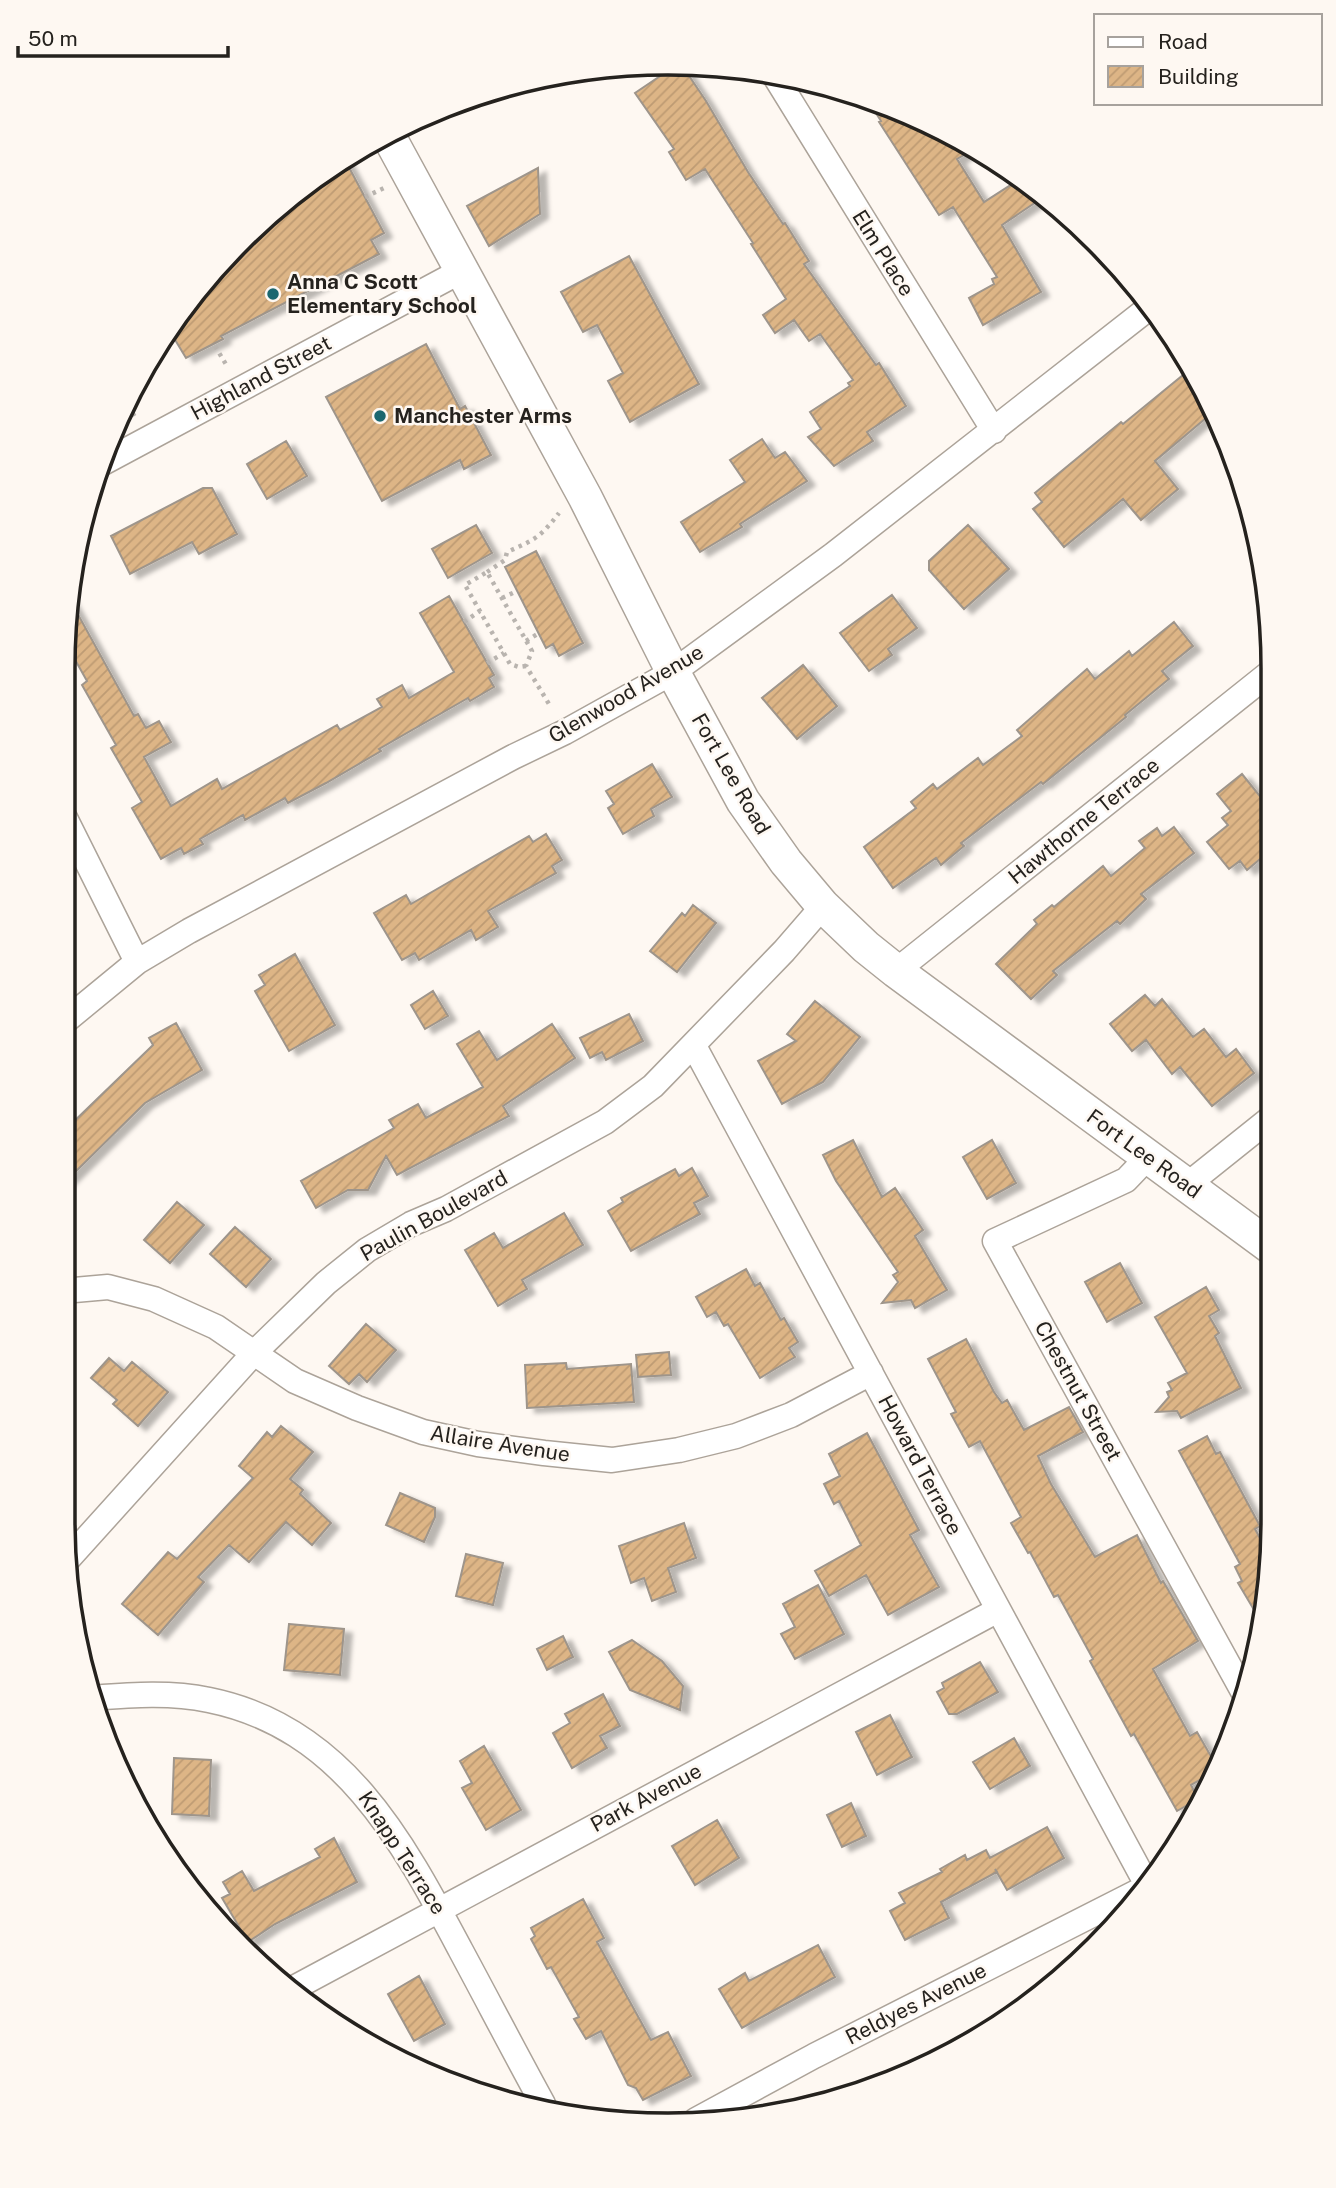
<svg xmlns="http://www.w3.org/2000/svg" width="1336" height="2188" font-family="'Public Sans',sans-serif">
	<style>
		.building { fill: url(#building-hatch); stroke: #9e958b; stroke-width: 2; filter: url(#shadow) }
		.lines { fill: none; stroke-linecap: round; stroke-linejoin: round }
		.street-casing { stroke: #aca399; stroke-width: 27 }
		.secondary-casing { stroke: #aca399; stroke-width: 36 }
		.path { stroke: #b9b4af; stroke-width: 4.5; stroke-dasharray: 3.5 5; stroke-linecap: butt }
		.street { stroke: #fff; stroke-width: 24 }
		.secondary { stroke: #fff; stroke-width: 33 }
		.poi-dot { fill: #1b676f; stroke: #fef8f2; stroke-width: 2.5 }
		.labels { text-anchor: middle; stroke-width: 5; stroke-linejoin: round; paint-order: stroke }
		.street-label { font-size: 21px; fill: #25221e; stroke: #fef8f2 }
		.poi-label { font-size: 21px; font-weight: bold; fill: #25221e; stroke: #fef8f2; text-anchor: start }
		.rim { fill: none; stroke: #25221e; stroke-width: 3.5 }
	</style>
	<defs>
		<pattern id="building-hatch" width="6" height="6" patternUnits="userSpaceOnUse" patternTransform="scale(1.75)"><rect width="6" height="6" fill="#ddb586"/><path d="M-1 1l2-2M0 6l6-6M5 7l2-2" fill="none" stroke="#be9b73"/></pattern>
		<filter id="shadow"><feDropShadow dx="8" dy="4.5" stdDeviation="2" flood-color="#0004"/></filter>
	</defs>
	<rect width="100%" height="100%" fill="#fef8f2"/>
	<path class="building" d="M678 64H681L706 101 748 172 783 224 785 223 809 261 804 264 876 365 879 363 906 406 867 432 873 441 834 466 808 437 821 429 810 412 850 386 848 383 853 380 820 334 809 341 794 320 775 333 763 315 786 299 751 244 753 243 705 169 686 180 669 152 674 149 635 93Z
		M867 99 900 109 974 149 957 159 984 202 1020 179 1042 198 1002 225 1041 292 983 325 969 298 994 284 992 279 997 277 953 207 939 215 879 122 881 121Z
		M344 158 384 233 371 240 379 254 221 336 223 339 186 358 168 328 240 240 332 165Z
		M538 168 540 214 489 246 467 206Z
		M629 256 699 384 630 422 608 381 623 373 597 325 583 332 561 292Z
		M426 344 460 409 465 406 491 455 464 469 460 460 382 501 326 397Z
		M1188 371 1200 386 1212 413 1155 461 1178 489 1141 520 1123 499 1064 547 1033 509 1042 502 1035 493 1121 422 1123 424Z
		M762 439 775 458 785 452 807 481 740 524 742 527 700 552 681 522 745 482 730 460Z
		M286 441 307 476 267 499 247 464Z
		M203 488H212L237 534 199 554 192 542 130 574 111 536Z
		M476 525 492 553 448 578 432 549Z
		M968 525 1009 569 964 609 929 570V561Z
		M536 551 583 643 559 656 553 644 546 648 505 567Z
		M892 595 917 628 888 649 892 655 869 671 840 633Z
		M449 596 494 675 489 678 494 687 470 701 468 698 379 749 381 751 326 783 288 803 285 798 245 820 243 815 200 839 203 844 184 854 181 848 161 859 132 808 142 802 111 748 116 745 82 685 87 681 64 640 70 600 134 716 138 714 146 728 159 721 171 742 144 757 171 806 217 779 222 789 337 725 340 730 382 707 377 699 402 685 409 698 454 672 420 613Z
		M1174 622 1193 646 1162 671 1169 679 1125 715 1126 717 1043 784 1041 782 961 843 964 846 941 865 936 858 893 888 864 847 916 808 911 802 933 784 937 789 978 758 983 765 1022 736 1017 730 1087 669 1095 679 1129 651 1132 656Z
		M803 665 837 706 797 739 762 698Z
		M652 764 672 797 651 809 654 816 623 834 608 808 614 804 606 791Z
		M1242 774 1272 811V849L1247 870 1240 861 1229 869 1207 842 1228 825 1222 818 1231 811 1217 794Z
		M1174 827 1194 853 1141 894 1146 899 1120 924 1117 921 1053 971 1057 975 1031 999 996 964 1037 924 1034 920 1052 905 1054 907 1103 866 1111 876 1145 848 1139 841 1157 828 1162 836Z
		M546 834 562 860 552 866 556 873 488 911 498 927 476 940 471 930 419 960 415 953 402 960 374 913 406 895 411 904 529 836 533 842Z
		M693 905 716 923 677 972 650 951 682 913 685 916Z
		M295 954 335 1025 289 1051 255 991 265 985 259 975Z
		M433 991 448 1016 425 1029 411 1005Z
		M1145 995 1155 1006 1162 999 1193 1037 1204 1029 1226 1057 1236 1049 1254 1073 1212 1106 1180 1067 1172 1074 1146 1040 1132 1051 1110 1024Z
		M815 1001 860 1037 823 1082 782 1104 758 1061 796 1041 787 1034Z
		M629 1014 643 1041 606 1060 602 1052 590 1058 580 1038Z
		M176 1023 202 1070 145 1103 64 1183V1131L153 1045 149 1038Z
		M552 1024 575 1058 503 1106 509 1116 397 1175 386 1156 368 1190H348L316 1208 301 1181 394 1128 389 1120 418 1104 426 1118 483 1087 457 1044 479 1031 497 1060Z
		M853 1140 882 1197 895 1188 923 1230 915 1236 947 1290 915 1308 911 1300 882 1303 898 1282 893 1275 898 1272 836 1181 823 1155Z
		M992 1140 1016 1183 987 1199 963 1157Z
		M692 1168 708 1196 694 1203 700 1214 631 1251 608 1211 623 1202 621 1198 675 1169 679 1176Z
		M177 1202 204 1225 170 1263 144 1240Z
		M564 1213 583 1245 522 1280 527 1289 498 1306 465 1250 494 1233 503 1248Z
		M235 1227 271 1259 246 1287 210 1254Z
		M1120 1263 1142 1303 1107 1322 1085 1282Z
		M746 1269 755 1286 760 1283 781 1320 784 1318 798 1342 789 1348 795 1357 760 1378 728 1324 724 1326 716 1312 707 1317 696 1297Z
		M1206 1287 1219 1310 1209 1316 1219 1333 1215 1336 1241 1388 1181 1418 1177 1411 1156 1412 1169 1397 1167 1392 1172 1390 1168 1383 1187 1373 1155 1317Z
		M366 1324 396 1350 367 1382 359 1374 349 1384 329 1366Z
		M966 1339 994 1392 1002 1403 1007 1400 1024 1430 1069 1407 1083 1432 1038 1456 1051 1484 1095 1557 1137 1535 1161 1583 1163 1581 1198 1641 1153 1669 1190 1736 1197 1732 1216 1765 1212 1773 1191 1785 1198 1799 1177 1811 1134 1734 1131 1736 1090 1661 1093 1659 1058 1595 1054 1597 1030 1552 1028 1553 1011 1523 1021 1517 980 1441 969 1447 951 1414 956 1412 928 1359Z
		M669 1352 671 1375 638 1377 636 1355Z
		M109 1358 124 1371 132 1362 168 1392 138 1426 113 1404 117 1400 91 1378Z
		M566 1363 567 1369 631 1364 634 1402 527 1408 525 1365Z
		M281 1426 313 1452 290 1479 303 1490 300 1494 331 1523 312 1545 286 1522 249 1562 229 1545 198 1577 204 1582 158 1635 122 1604 168 1552 177 1559 253 1478 239 1466 267 1432 272 1437Z
		M867 1433 919 1530 910 1535 939 1587 888 1615 866 1575 829 1596 815 1571 861 1545 839 1501 834 1504 824 1484 840 1476 829 1454Z
		M1207 1436 1216 1454 1220 1452 1260 1526 1255 1529 1271 1558 1260 1620 1238 1583 1242 1581 1235 1567 1240 1564 1179 1451Z
		M400 1493 435 1508V1517L424 1542 386 1525Z
		M684 1523 696 1558 668 1568 676 1592 652 1601 644 1578 631 1583 619 1546Z
		M466 1554 503 1563 493 1605 456 1596Z
		M818 1585 844 1634 795 1659 781 1634 795 1627 783 1604Z
		M289 1624 344 1629 340 1675 284 1670Z
		M563 1636 573 1657 547 1670 537 1649Z
		M632 1640 662 1661 683 1686 680 1710 630 1690 609 1652Z
		M980 1662 998 1692 957 1714H949L937 1692 944 1688 942 1683Z
		M603 1694 620 1726 600 1736 607 1748 572 1768 553 1733 570 1723 565 1714Z
		M890 1715 912 1757 877 1775 856 1732Z
		M1014 1738 1030 1766 990 1789 973 1762Z
		M484 1746 521 1810 486 1830 462 1788 472 1783 460 1761Z
		M174 1758 211 1760 209 1816 172 1814Z
		M851 1803 866 1836 842 1847 827 1815Z
		M717 1820 739 1858 695 1885 672 1846Z
		M1047 1827 1064 1858 1007 1890 995 1869 997 1872 941 1902 949 1918 905 1940 890 1911 905 1903 899 1893 942 1872 940 1869 965 1855 967 1860 986 1850 990 1858Z
		M334 1838 357 1882 275 1924 248 1942 222 1898 230 1894 223 1882 242 1871 254 1891 320 1857 315 1849Z
		M583 1899 604 1938 597 1942 651 2040 668 2032 691 2076 643 2100 636 2088 628 2085 601 2031 586 2039 574 2019 579 2017 551 1967 547 1969 531 1939 535 1936 531 1928Z
		M818 1945 835 1977 742 2028 719 1989 745 1973 749 1981Z
		M419 1976 445 2024 414 2041 388 1994Z"/>
	<g class="lines">
		<defs>
			<path id="street" d="M773 73 994 431
				M99 465 461 271
				M64 816 137 962
				M896 971 1272 671
				M64 1022 137 962 189 931 513 757 565 732 673 672 833 555 1150 307
				M694 1046 1146 1883
				M1148 1157 1126 1180 995 1241 1245 1695
				M1187 1185 1272 1117
				M63 1291 108 1287 154 1299 216 1327 295 1381 357 1408 423 1432 478 1444 544 1453 612 1460 679 1450 736 1436 791 1415 871 1373
				M69 1558 253 1354 326 1283 367 1250 411 1224 446 1209 605 1122 653 1086 784 951 823 906
				M92 1698C132 1695 170 1692 209 1700 342 1727 402 1840 460 1949 488 2001 515 2053 543 2104
				M294 1988 998 1610
				M696 2120 814 2056 1137 1892"/>
			<path id="secondary" d="M388 135 585 497 673 672 743 801 786 862 823 906 866 947 896 971 1272 1248"/>
		</defs>
		<use href="#street" class="street-casing"/>
		<use href="#secondary" class="secondary-casing"/>
		<path class="path" d="M365 197 384 188
			M215 346 227 366
			M128 406 135 417
			M487 572 505 560 507 552C534 540 540 538 559 513
			M502 598 517 591
			M464 622 480 611
			M526 641 539 633
			M487 663 504 653
			M526 666 519 667 510 664 465 585 487 572 532 651 526 666 549 704"/>
		<use href="#street" class="street"/>
		<use href="#secondary" class="secondary"/>
	</g>
	<g class="poi-dot">
		<circle cx="273" cy="294" r="7"/>
		<circle cx="380" cy="416" r="7"/>
	</g>
	<g class="labels">
		<g class="street-label">
			<text transform="translate(883 253) rotate(58)" y="7">Elm Place</text>
			<text transform="translate(261 378) rotate(-28)" y="7">Highland Street</text>
			<text transform="translate(626 694) rotate(-30)" y="7">Glenwood Avenue</text>
			<text transform="translate(731 774) rotate(60)" y="7">Fort Lee Road</text>
			<text transform="translate(1084 821) rotate(-39)" y="7">Hawthorne Terrace</text>
			<text transform="translate(1144 1154) rotate(36)" y="7">Fort Lee Road</text>
			<text transform="translate(434 1216) rotate(-29)" y="7">Paulin Boulevard</text>
			<text transform="translate(1078 1391) rotate(61)" y="7">Chestnut Street</text>
			<text transform="translate(500 1444) rotate(9)" y="7">Allaire Avenue</text>
			<text transform="translate(920 1465) rotate(62)" y="7">Howard Terrace</text>
			<text transform="translate(646 1798) rotate(-28)" y="7">Park Avenue</text>
			<text transform="translate(402 1853) rotate(57)" y="7">Knapp Terrace</text>
			<text transform="translate(916 2004) rotate(-27)" y="7">Reldyes Avenue</text>
		</g>
		<g class="poi-label">
			<text x="287" y="289">Anna C Scott<tspan x="287" dy="24">Elementary School</tspan></text>
			<text x="394" y="423">Manchester Arms</text>
		</g>
	</g>
	<path d="M0 0H1336V2188H0ZM668 75H668A593 593 0 0 1 1261 668V1520A593 593 0 0 1 668 2113H668A593 593 0 0 1 75 1520V668A593 593 0 0 1 668 75Z" fill="#fef8f2" fill-rule="evenodd"/>
	<path class="rim" d="M668 75H668A593 593 0 0 1 1261 668V1520A593 593 0 0 1 668 2113H668A593 593 0 0 1 75 1520V668A593 593 0 0 1 668 75Z"/>
	<rect x="1094" y="14" width="228" height="91" fill="#fef8f2" stroke="#a7a29d" stroke-width="2"/>
	<rect x="1108" y="37" width="35" height="10" fill="#ffffff" stroke="#a7a29d" stroke-width="2"/>
	<text x="1158" y="49" font-size="21" fill="#25221e">Road</text>
	<rect x="1108" y="66" width="35" height="21" fill="url(#building-hatch)" stroke="#a7a29d" stroke-width="2"/>
	<text x="1158" y="84" font-size="21" fill="#25221e">Building</text>
	<path d="M18 46v10h210v-10" fill="none" stroke="#25221e" stroke-width="3.5"/>
	<text x="28" y="46" font-size="21" fill="#25221e" stroke="#fef8f2" stroke-width="5" paint-order="stroke">50 m</text>
</svg>
